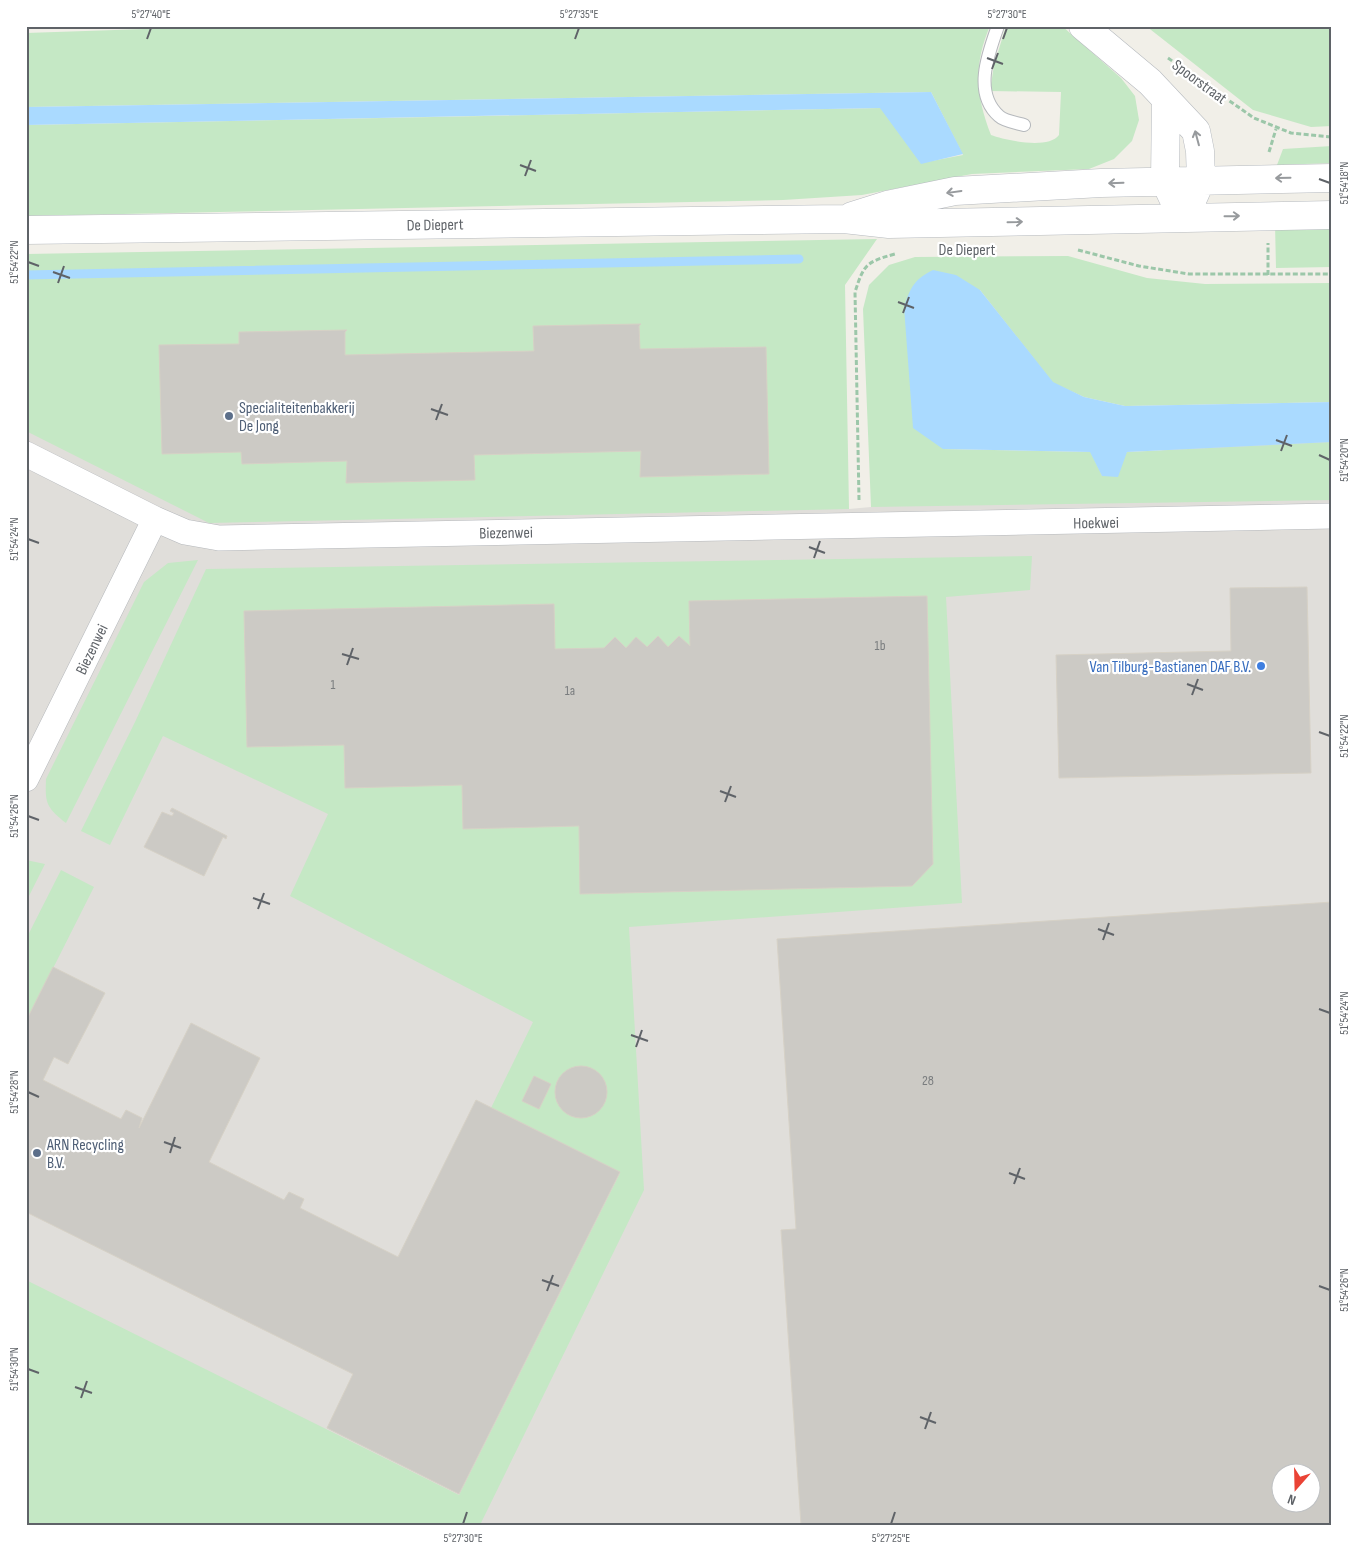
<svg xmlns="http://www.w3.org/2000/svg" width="1358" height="1551" font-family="'Sofia Sans Condensed',sans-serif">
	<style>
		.industrial { fill: #e0deda; fill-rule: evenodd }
		.green { fill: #c5e8c5 }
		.water { fill: #aadaff }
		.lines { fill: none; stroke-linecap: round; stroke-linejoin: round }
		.stream { stroke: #aadaff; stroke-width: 9 }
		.building { fill: #cccac5; stroke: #d6d1c6; fill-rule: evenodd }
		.service-casing { stroke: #b5b8bc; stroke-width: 14 }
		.minor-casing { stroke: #b5b8bc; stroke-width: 26 }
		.secondary-casing { stroke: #b6babf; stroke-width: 29 }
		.path { stroke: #9cc7a9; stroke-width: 3; stroke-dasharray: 5 2.5; stroke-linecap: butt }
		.service { stroke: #fff; stroke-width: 12 }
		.minor { stroke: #fff; stroke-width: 25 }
		.secondary { stroke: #fff; stroke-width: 28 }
		.oneway { stroke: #979a9d }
		.ticks { fill: none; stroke: #5f6368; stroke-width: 2 }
		.service-dot { fill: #5c6f8a; stroke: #fff; stroke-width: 2 }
		.shop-dot { fill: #3f7fe0; stroke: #fff; stroke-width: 2 }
		.labels { text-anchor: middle; stroke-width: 4.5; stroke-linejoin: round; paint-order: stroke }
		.number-label { font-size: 14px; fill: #7a7d7f }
		.street-label { font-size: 16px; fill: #5f6368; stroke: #fff }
		.service-label { font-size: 16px; fill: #4e5e75; stroke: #fff; text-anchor: start }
		.shop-label { font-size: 16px; fill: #366cbe; stroke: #fff; text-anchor: end }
		.neatline { fill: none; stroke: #5f6368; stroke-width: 2 }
		.ticks-label { font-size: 12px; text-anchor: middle; fill: #5f6368 }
	</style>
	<rect width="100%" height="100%" fill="#f1efe8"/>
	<path class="industrial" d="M26 287 849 509 871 507 1332 418V1525H26ZM1280 1474H1310V1504H1280Z"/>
	<path class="green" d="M233 26H990C973 65 976 97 991 135 1005 140 1048 150 1059 135L1061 92 990 91 994 65 1006 26H1062L1121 78 1135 96 1139 120 1132 141 1114 159 1089 169 972 174 862 195 783 200 26 216V125L881 108 921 163 963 155 931 92 26 107V33Z
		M1146 26H1332V126L1311 127 1253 110Z
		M1332 146V163L1277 165 1283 149Z
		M1332 223V267L1276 268 1275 224Z
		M877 239 845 285 849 509 209 523 26 431V254Z
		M1068 256 1147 278 1205 284 1332 283V402L1125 406 1084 397 1053 383 980 290 943 449 1091 452 1102 476 1127 452 1332 442V500L871 507 863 309 869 285 889 265 915 257Z
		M1032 556 1030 590 946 597 962 903 629 927 644 1190 480 1525H26V1280L459 1495 620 1173 491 1108 533 1022 290 896 328 814 163 736 110 845 81 831 135 722 206 569Z
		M198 560 66 823C46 807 45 803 46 779L144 582 168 563Z
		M26 860 45 864 26 902Z
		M61 870 94 887 26 1022V939Z"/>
	<path class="water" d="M931 92 963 154 921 164 880 108 26 125V107Z
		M933 270 956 275 980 290 1053 382 1084 397 1125 406 1332 402V442L1127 452 1118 477 1102 476 1090 452 943 449 913 428 904 307C911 286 914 280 933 270Z"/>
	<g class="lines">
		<path class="stream" d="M26 275 799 259"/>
	</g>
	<path class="building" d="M641 324 639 326 640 349 766 347 769 474 640 477 641 451 474 455 475 480 346 483 347 461 242 464 241 452 162 454 159 345 239 344V332L347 330 345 332V355L534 351 533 326Z
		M1307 587 1311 773 1059 778 1056 655 1231 651 1230 588Z
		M927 596 933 864 912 886 580 894 579 826 463 829 462 785 345 788 344 745 247 747 244 611 554 604 555 649 604 648 615 637 626 648 636 637 647 647 658 636 668 647 679 636 690 646 689 601Z
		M172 808 227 836 226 839 223 837 204 876 144 847 162 812 172 816 174 813 170 811Z
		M1332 902V1525H801L781 1230 796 1229 777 939ZM1280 1474H1310V1504H1280Z
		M53 967 105 993 68 1064 54 1057 43 1080 121 1119 126 1110 142 1118 139 1128 191 1023 260 1058 209 1162 284 1200 289 1192 304 1199 300 1208 398 1257 476 1100 620 1172 459 1494 327 1428 353 1374 26 1212V1021Z
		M555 1092a26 26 0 1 1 52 0a26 26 0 1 1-52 0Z
		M534 1076 551 1084 539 1109 522 1101Z"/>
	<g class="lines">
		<defs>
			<path id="service" d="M998 26C988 54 973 93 999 116 1004 121 1017 123 1024 125"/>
			<path id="minor" d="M26 454 155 519 26 779
				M155 519 185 532 219 538 1332 516"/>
			<path id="secondary" d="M1083 26 1150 82 1196 131 1200 151 1201 180 1194 196
				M1166 99 1165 181 1173 198
				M852 216 887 205 955 191 1101 183 1332 178
				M26 230 844 219 889 224 1332 215"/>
		</defs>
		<use href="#service" class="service-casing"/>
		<use href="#minor" class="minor-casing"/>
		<use href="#secondary" class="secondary-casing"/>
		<path class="path" d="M1168 58 1254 118 1291 133 1332 137
			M1269 152 1276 129
			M1078 250 1139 266 1189 274H1332
			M1268 275V243
			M859 500 855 292C864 264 866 262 895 254"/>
		<use href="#service" class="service"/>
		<use href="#minor" class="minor"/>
		<use href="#secondary" class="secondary"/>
	</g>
	<defs><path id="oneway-shaft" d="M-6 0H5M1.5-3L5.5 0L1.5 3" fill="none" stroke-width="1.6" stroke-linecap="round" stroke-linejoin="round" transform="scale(1.25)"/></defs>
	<g class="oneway">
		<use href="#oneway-shaft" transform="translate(1197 138) rotate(-105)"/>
		<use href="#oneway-shaft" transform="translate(1283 178) rotate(179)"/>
		<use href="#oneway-shaft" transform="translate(1116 183) rotate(178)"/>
		<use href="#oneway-shaft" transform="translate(954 192) rotate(172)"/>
		<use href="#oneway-shaft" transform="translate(1232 216) rotate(-1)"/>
		<use href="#oneway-shaft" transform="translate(1015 222) rotate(-2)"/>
	</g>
	<path class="ticks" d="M147 39 151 28M575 39 579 28M1003 39 1007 28M987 58 1003 64M992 69 998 53M520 165 536 171M525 176 531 160M1319 179 1330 183M28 262 39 266M53 272 70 278M58 283 64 266M898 302 914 308M903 313 909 297M431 409 448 415M436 420 442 404M1276 440 1292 446M1281 451 1287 435M1319 455 1330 460M28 539 39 543M809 547 825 553M814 558 820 541M342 654 359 659M347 665 353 648M1187 684 1203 690M1192 695 1198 679M1319 732 1330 736M720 791 736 797M725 802 731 786M28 816 39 820M253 898 270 904M258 909 264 893M1098 929 1114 935M1103 940 1109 923M1319 1009 1330 1013M631 1035 648 1041M636 1047 642 1030M28 1092 39 1097M164 1142 181 1148M170 1153 175 1137M1009 1173 1025 1179M1014 1184 1020 1168M542 1280 559 1286M1319 1286 1330 1290M547 1291 553 1275M28 1369 39 1373M75 1387 92 1393M81 1398 87 1381M920 1417 936 1423M925 1429 931 1412M463 1524 467 1512M891 1524 895 1512"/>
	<g class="service-dot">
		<circle cx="229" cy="416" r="5"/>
		<circle cx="37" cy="1153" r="5"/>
	</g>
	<circle class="shop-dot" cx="1261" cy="666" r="5"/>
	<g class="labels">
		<g class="number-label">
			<text x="880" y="650">1b</text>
			<text x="333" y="689">1</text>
			<text x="570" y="695">1a</text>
			<text x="928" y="1085">28</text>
		</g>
		<g class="street-label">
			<text transform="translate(1200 81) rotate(36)" y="6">Spoorstraat</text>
			<text transform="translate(435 224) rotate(-1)" y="6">De Diepert</text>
			<text x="967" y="255">De Diepert</text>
			<text transform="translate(1096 522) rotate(-1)" y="6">Hoekwei</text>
			<text transform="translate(506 532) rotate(-1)" y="6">Biezenwei</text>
			<text transform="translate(91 649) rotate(-64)" y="6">Biezenwei</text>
		</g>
		<g class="service-label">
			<text x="239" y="413">Specialiteitenbakkerij<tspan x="239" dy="18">De Jong</tspan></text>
			<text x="47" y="1150">ARN Recycling<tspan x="47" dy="18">B.V.</tspan></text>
		</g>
		<g class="shop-label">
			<text x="1251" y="672">Van Tilburg-Bastianen DAF B.V.</text>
		</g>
	</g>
	<rect width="1358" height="1551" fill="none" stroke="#ffffff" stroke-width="55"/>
	<g transform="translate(1296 1488) rotate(200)"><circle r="24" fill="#ffffff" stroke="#bfc1c3"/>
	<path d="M0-4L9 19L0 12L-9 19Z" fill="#ea4335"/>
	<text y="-8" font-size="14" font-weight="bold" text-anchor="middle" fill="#5f6368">N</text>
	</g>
	<rect x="28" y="28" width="1302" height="1496" class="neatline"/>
	<g class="ticks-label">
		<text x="151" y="18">5°27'40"E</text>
		<text x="579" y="18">5°27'35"E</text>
		<text x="1007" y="18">5°27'30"E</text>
		<text transform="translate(1344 183) rotate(-90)" y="4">51°54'18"N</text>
		<text transform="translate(14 262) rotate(-90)" y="4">51°54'22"N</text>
		<text transform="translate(1344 460) rotate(-90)" y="4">51°54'20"N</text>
		<text transform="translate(14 539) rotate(-90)" y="4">51°54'24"N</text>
		<text transform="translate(1344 736) rotate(-90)" y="4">51°54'22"N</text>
		<text transform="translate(14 816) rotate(-90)" y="4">51°54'26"N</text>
		<text transform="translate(1344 1013) rotate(-90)" y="4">51°54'24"N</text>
		<text transform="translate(14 1092) rotate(-90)" y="4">51°54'28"N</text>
		<text transform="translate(1344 1290) rotate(-90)" y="4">51°54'26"N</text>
		<text transform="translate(14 1369) rotate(-90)" y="4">51°54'30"N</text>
		<text x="463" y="1542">5°27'30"E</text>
		<text x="891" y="1542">5°27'25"E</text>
	</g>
</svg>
